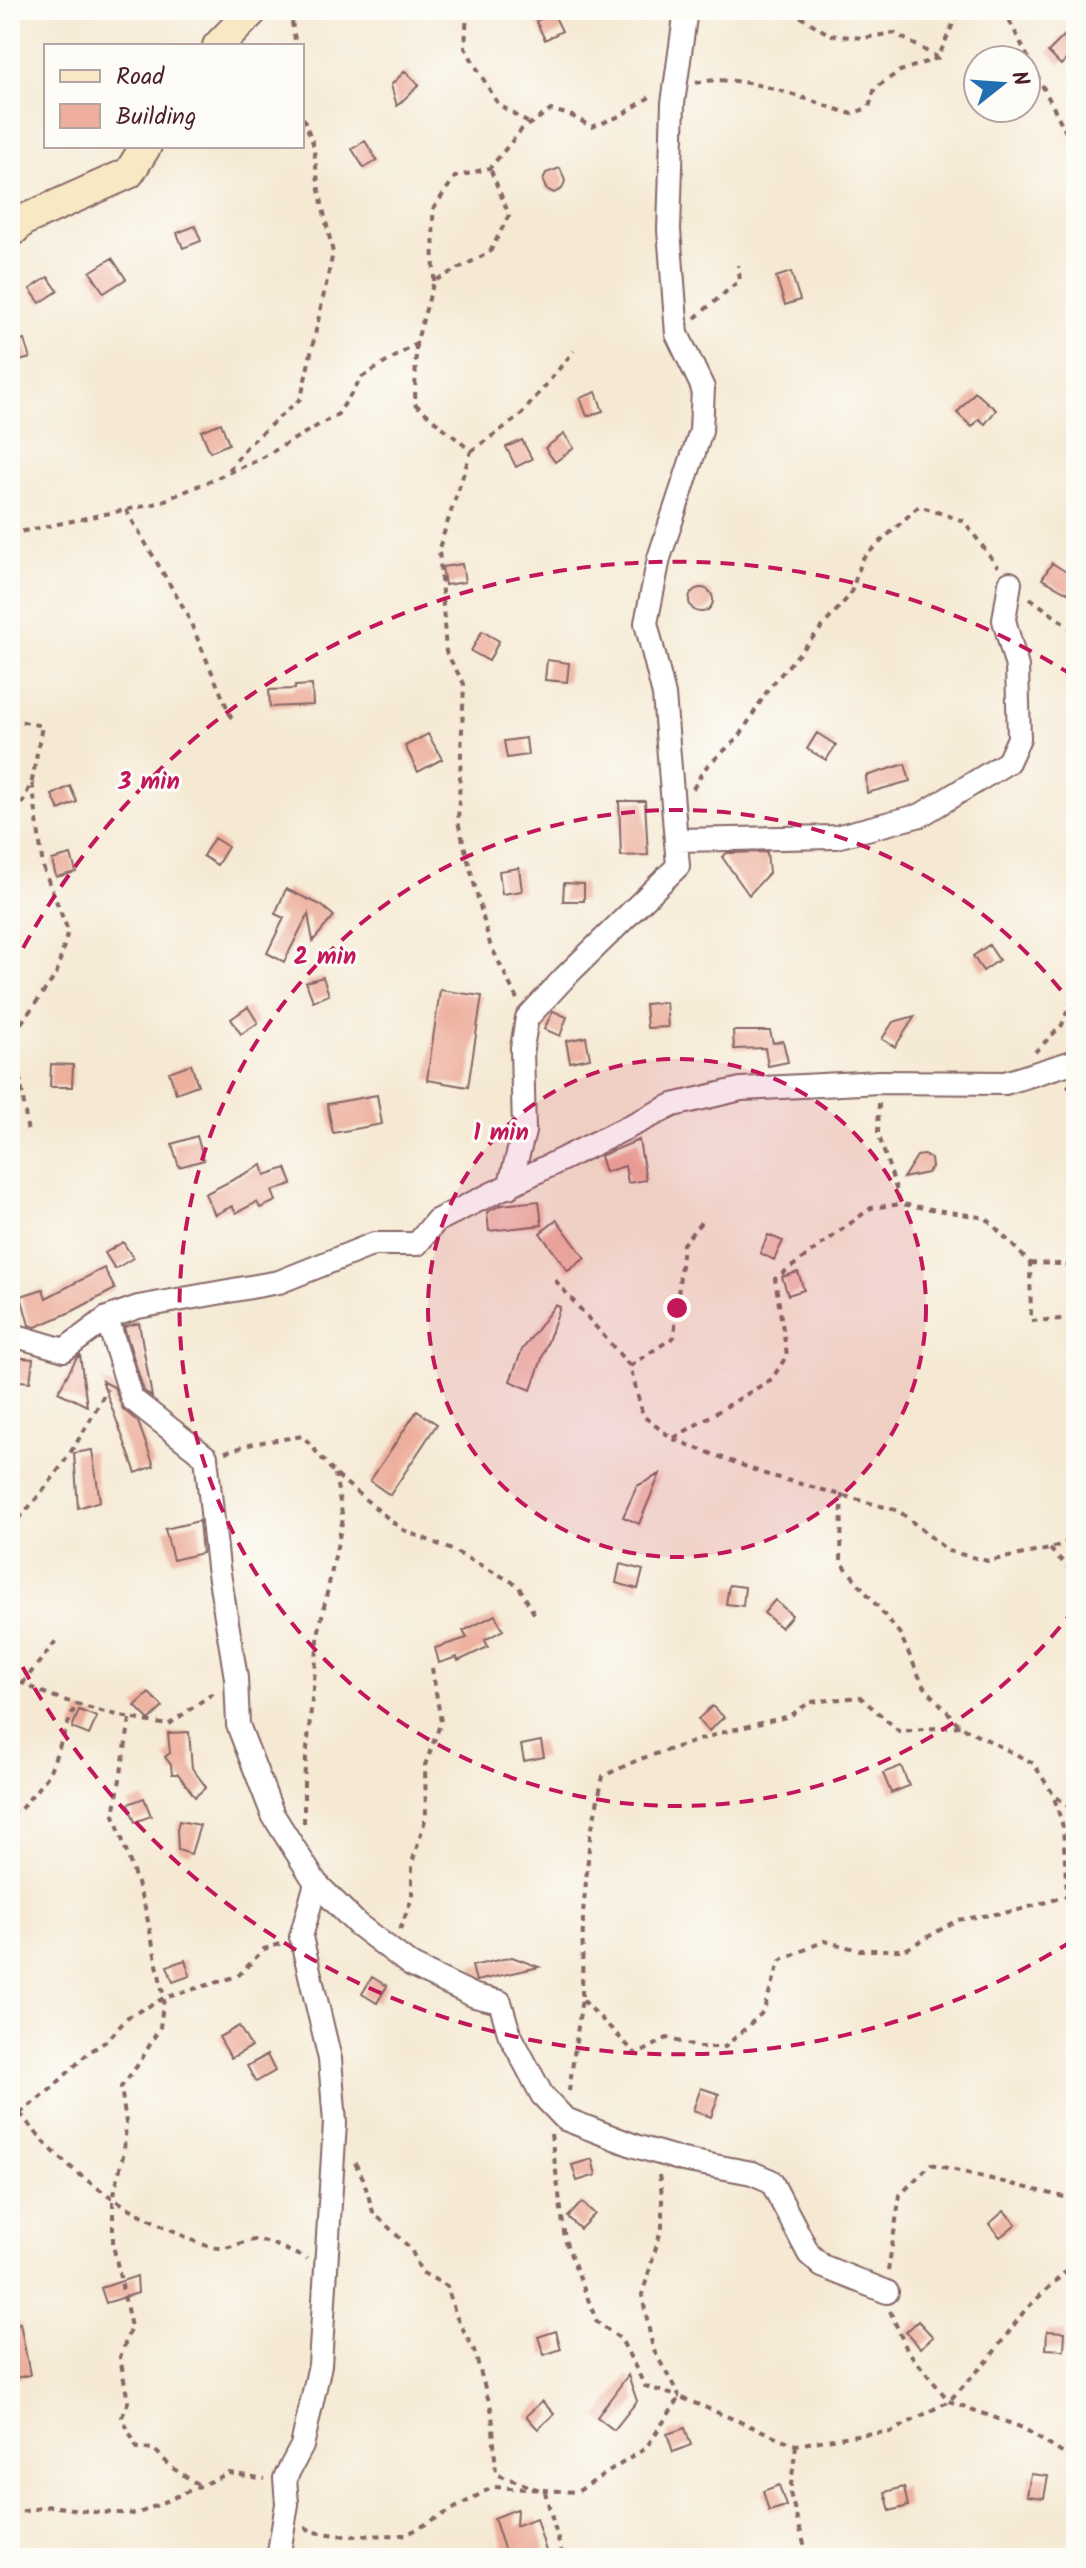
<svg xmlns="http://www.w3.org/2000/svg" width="1086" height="2568" font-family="Kalam,sans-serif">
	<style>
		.building { fill: #edae9c }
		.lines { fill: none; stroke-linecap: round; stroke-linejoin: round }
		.street-casing { stroke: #866666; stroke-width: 26 }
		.secondary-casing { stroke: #866666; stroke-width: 34 }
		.path { stroke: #866666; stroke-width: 4; stroke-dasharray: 6 6; stroke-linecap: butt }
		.street { stroke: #fff; stroke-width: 22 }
		.secondary { stroke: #f8e8c3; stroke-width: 30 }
		.ring { fill: none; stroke: #c2185b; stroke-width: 4; stroke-dasharray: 14 10 }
		.centre { fill: #c2185b; stroke: #fdfcf7; stroke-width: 4 }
		.ring-label { font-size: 24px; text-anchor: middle; font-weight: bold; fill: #c2185b; stroke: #fdfcf7; stroke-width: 6; stroke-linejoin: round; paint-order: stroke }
	</style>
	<rect width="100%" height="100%" fill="#fdfcf7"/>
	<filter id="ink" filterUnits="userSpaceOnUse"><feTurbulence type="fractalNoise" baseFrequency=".0125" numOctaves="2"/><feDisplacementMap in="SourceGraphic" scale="16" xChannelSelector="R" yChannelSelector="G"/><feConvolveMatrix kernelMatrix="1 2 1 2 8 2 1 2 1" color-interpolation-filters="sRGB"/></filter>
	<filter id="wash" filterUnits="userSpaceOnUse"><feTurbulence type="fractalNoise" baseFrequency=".006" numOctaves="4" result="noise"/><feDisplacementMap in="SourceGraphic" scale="32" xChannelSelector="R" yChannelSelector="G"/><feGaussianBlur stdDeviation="1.8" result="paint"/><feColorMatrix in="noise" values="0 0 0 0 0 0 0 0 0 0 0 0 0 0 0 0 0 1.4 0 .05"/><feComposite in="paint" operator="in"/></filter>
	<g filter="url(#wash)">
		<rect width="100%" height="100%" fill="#f5e9d3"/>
		<g id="blocks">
			<path class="building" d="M553 13 562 31 545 40 536 21Z
				M1076 24V49L1061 65 1048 52Z
				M405 71 419 85 397 106 391 85Z
				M365 141 377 160 364 168 352 149Z
				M560 168 565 181 562 189 554 193 546 189 543 181 546 173Z
				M195 226 201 241 183 248 177 233Z
				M112 258 126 279 104 293 90 272Z
				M791 272 800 300 785 305 776 277Z
				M48 277 58 291 40 303 30 289Z
				M24 340 30 358 10 364V344Z
				M596 392 603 411 587 416 580 398Z
				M975 392 996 410 985 424 979 419 972 427 957 413Z
				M221 423 229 444 210 452 201 431Z
				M564 434 574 448 555 462 545 448Z
				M522 440 532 459 516 467 506 447Z
				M1052 563 1076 578 1068 593 1042 579Z
				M462 564 465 582 445 585 442 567Z
				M689 600a12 12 0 1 1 24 0a12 12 0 1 1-24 0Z
				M482 631 499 641 489 661 471 651Z
				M547 660 569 663 567 682 545 680Z
				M312 685 313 705 270 707 269 690 295 689V686Z
				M817 733 836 745 826 760 807 749Z
				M428 734 442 759 418 772 405 746Z
				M526 738 528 755 507 758 504 741Z
				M905 764 910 781 867 793 866 776Z
				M70 786 77 802 59 810 52 795Z
				M619 801H645L648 855 621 856Z
				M214 838 228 847 217 865 203 856Z
				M767 852 769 873 749 895 722 857 727 853Z
				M71 855 76 872 56 877 52 860Z
				M519 868 522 891 502 894 499 871Z
				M564 883 584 884V901H563Z
				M286 889 321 905 334 916 313 941 308 914 284 962 267 953 284 918 275 914Z
				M989 945 999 960 983 971 973 956Z
				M323 977 329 995 313 1001 306 982Z
				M440 990 482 996 468 1087 427 1080Z
				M666 1002 668 1027 647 1028 645 1004Z
				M248 1007 258 1023 241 1034 231 1019Z
				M553 1011 567 1017 560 1036 544 1029Z
				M915 1016 895 1047 882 1039 893 1022Z
				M733 1031H770L773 1043 783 1041 788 1062 768 1066 765 1048 734 1049Z
				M586 1037 590 1058 570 1062 566 1041Z
				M51 1064 73 1065 72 1087H50Z
				M191 1064 198 1085 176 1093 169 1072Z
				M377 1095 382 1124 333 1133 327 1104Z
				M197 1136 204 1160 179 1167 172 1144Z
				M639 1140 646 1180 628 1183 625 1166 605 1172 600 1156Z
				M924 1155 931 1159 932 1167 927 1173 903 1178 917 1156Z
				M262 1165 265 1175 286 1168 292 1184 272 1191 276 1201 260 1208 257 1202 236 1213 232 1206 215 1215 205 1194Z
				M539 1201 542 1225 489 1231 487 1212 501 1205Z
				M557 1220 585 1258 568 1271 540 1233Z
				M768 1235 783 1241 774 1260 760 1253Z
				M123 1242 133 1258 115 1269 105 1253Z
				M104 1268 115 1289 73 1311 36 1327 29 1325 21 1296 43 1289 46 1298Z
				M798 1272 804 1290 788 1295 782 1277Z
				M555 1305 560 1307 531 1390 510 1381 522 1350Z
				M139 1323 152 1397 144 1391 124 1327Z
				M80 1355 87 1406 58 1392 76 1359Z
				M10 1357 33 1359 30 1382 10 1380Z
				M102 1381 114 1387 123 1409 138 1422 154 1466 136 1473Z
				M417 1411 437 1424 390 1495 370 1481Z
				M92 1450 100 1501 78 1508 74 1453Z
				M660 1474 639 1524 623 1517 637 1486Z
				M199 1521 202 1553 173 1560 165 1529Z
				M620 1564 643 1570 638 1589 616 1583Z
				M729 1585 745 1587 743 1606 726 1604Z
				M775 1600 792 1615 781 1628 764 1613Z
				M495 1615 503 1630 485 1640 488 1647 458 1661 457 1657 439 1663 435 1648 467 1638 463 1631Z
				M149 1693 163 1707 149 1720 135 1706Z
				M712 1706 724 1717 709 1731 698 1719Z
				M79 1710 97 1717 89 1735 72 1728Z
				M189 1732 192 1768 206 1787 195 1797 178 1774H172L171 1765 165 1757 170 1753 168 1733Z
				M541 1741 544 1757 524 1761 521 1745Z
				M901 1766 909 1786 891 1793 883 1773Z
				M144 1798 151 1816 135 1822 128 1804Z
				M179 1821 200 1825 191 1854 178 1850 177 1830Z
				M512 1957 539 1967 476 1981 472 1966Z
				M185 1960 190 1976 173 1982 167 1966Z
				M372 1977 387 1986 377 2003 362 1994Z
				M239 2026 251 2047 231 2058 219 2037Z
				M267 2055 275 2071 256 2082 247 2066Z
				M701 2088 719 2094 711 2117 693 2110Z
				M592 2159 596 2175 577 2181 572 2165Z
				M582 2202 595 2214 580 2229 568 2217Z
				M1004 2211 1016 2224 1000 2237 989 2224Z
				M137 2276 138 2293 106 2303 101 2288Z
				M918 2321 933 2337 920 2348 906 2332Z
				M20 2323 30 2375 15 2378 10 2353V2325Z
				M556 2331 561 2349 544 2355 538 2337Z
				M1047 2331 1065 2332 1064 2350 1046 2349Z
				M628 2375 637 2401 614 2430 597 2417Z
				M542 2401 554 2414 538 2429 526 2416Z
				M685 2428 691 2445 673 2452 667 2434Z
				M1031 2474 1048 2476 1044 2498 1027 2496Z
				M779 2485 786 2506 769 2511 763 2491Z
				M904 2487 908 2506 890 2511 885 2492Z
				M517 2509 516 2526 536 2518 548 2558H507L494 2518Z"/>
		</g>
	</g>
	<g filter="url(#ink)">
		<use href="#blocks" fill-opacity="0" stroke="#866666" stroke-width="2"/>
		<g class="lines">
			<defs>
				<path id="street" d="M676 840 836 837 921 815 1008 762 1019 738 1017 667 1004 620 1010 583
					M509 1187 524 1132 522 1048 527 1018 565 977 678 866 664 695 646 623 659 558 701 431 703 388 677 334 669 230 673 103 686 10
					M107 1318 132 1399 206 1457 218 1567 236 1678 238 1725 273 1815 316 1883 357 1924 412 1966 475 1996 500 2002 509 2033 542 2095 565 2119 635 2146 683 2160 752 2173 771 2181 809 2254 822 2266 887 2292
					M10 1334 64 1350 107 1318 138 1307 279 1282 374 1244H417L436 1221 673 1105 741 1089 880 1082 1005 1083 1076 1061
					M278 2558 287 2504 285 2478 302 2446 320 2365 335 2123 330 2059 301 1937 316 1883"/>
				<path id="secondary" d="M218 46 253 10
					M10 233 24 220 129 173 146 146"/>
			</defs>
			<use href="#street" class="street-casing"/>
			<use href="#secondary" class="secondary-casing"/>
			<path class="path" d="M290 10 296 46
				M467 10 465 48 498 104 530 124
				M790 10 830 35 863 38 894 33 937 57
				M1004 10 1076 152
				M696 83C741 71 808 101 852 114L869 107 875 88 900 71 938 58 959 10
				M302 84V90
				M10 175 23 192
				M434 281 433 209 455 177 490 168 522 129 551 110 570 115 592 127 620 116 653 95
				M695 318 740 280 738 265
				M416 344 415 404 471 451 439 548 446 652 464 684 458 822 490 944 517 999
				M471 451 520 416 574 351
				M229 470 247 446 301 398 333 253 319 190 313 143 302 115
				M126 510 186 612 232 719
				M10 534 158 503 256 461 338 414 362 377 416 344 434 281 490 252 509 215 490 168
				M1030 598 1076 632
				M10 719 42 726 32 781 10 832
				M693 789 704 769 739 737 769 688 850 595 863 558 919 506 964 521 998 567
				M14 1033 56 975 68 931 43 867 32 781
				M10 1034 14 1033 28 1134
				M1035 1052 1062 1025 1076 988
				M1067 1085 1076 1091
				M879 1103 878 1133 901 1204 986 1218 1030 1263 1031 1321 1076 1318
				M1030 1263 1064 1264 1076 1267
				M555 1280 630 1366 643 1416 673 1439 765 1474 899 1511 948 1551 988 1561 1050 1549 1076 1538
				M630 1366 674 1337 683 1244 703 1220
				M674 1438 772 1379 787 1355 775 1279 871 1208 901 1204
				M225 1452 256 1443 303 1436 335 1474 401 1529 452 1550 518 1585 536 1617
				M842 1494 841 1562 900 1634 923 1685 960 1726 1033 1763 1053 1794 1076 1813
				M10 1527C51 1487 81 1439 107 1389
				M1050 1549 1076 1575
				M10 1675C42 1699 127 1719 168 1725L216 1691
				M22 1684 59 1637
				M130 1719 114 1815 145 1907 164 1998 160 2027 140 2062 121 2087 126 2123 124 2151 113 2199V2245L131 2327 120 2357 128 2402 122 2417 137 2448 154 2449 171 2467 202 2487
				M10 1811H19L48 1776 76 1703
				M304 1823V1779L319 1630 343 1519 335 1474
				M400 1930 412 1898V1863L426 1817 425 1765 441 1722 432 1668
				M583 2000 637 2055 667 2038 697 2047H725L763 2012 780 1961 824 1941 859 1950H905L957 1920 1015 1911 1067 1896 1063 1827 1053 1794
				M569 2091 582 1998 583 1914 590 1837 603 1776 640 1759 724 1732 790 1716 810 1702 860 1697 899 1731 960 1726
				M20 2113C60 2167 114 2204 174 2231 188 2238 204 2247 220 2248 231 2249 244 2240 255 2240 272 2241 292 2253 307 2259
				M10 2121 51 2089 88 2053 108 2040 128 2017 164 1998 238 1976 264 1949 284 1943
				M551 2134 565 2240 597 2322 621 2339 645 2386 680 2397
				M355 2163 363 2178 373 2212 411 2249 421 2272 447 2286 456 2316 474 2350 492 2412 496 2474 545 2492 563 2558
				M659 2175 662 2195V2227L642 2295 653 2349 679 2395
				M888 2271 900 2195 931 2164 1076 2200
				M890 2311 907 2350 949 2401 1023 2428 1076 2462
				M796 2445 790 2493 804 2544V2558
				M10 2514 50 2506 94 2512 137 2514 229 2473 265 2479
				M305 2527 313 2532 346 2536 406 2535 493 2487 577 2492 646 2448 680 2397 796 2445 863 2434 891 2432 949 2401 988 2360 1025 2310 1076 2262
				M1074 2558 1076 2555"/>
			<use href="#street" class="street"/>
			<use href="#secondary" class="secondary"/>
		</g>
	</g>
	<circle cx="677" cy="1308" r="249" fill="#c2185b" fill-opacity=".12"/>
	<g class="ring">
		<circle cx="677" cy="1308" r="249"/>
		<path d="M1075 1608A498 498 0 1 1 1075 1008"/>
		<path d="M1072 1941A746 746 0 0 1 12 1647M12 969A746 746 0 0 1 1072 675"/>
	</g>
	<circle cx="677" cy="1308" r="12" class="centre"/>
	<g class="ring-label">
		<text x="149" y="789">3 min</text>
		<text x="325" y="964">2 min</text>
		<text x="501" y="1140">1 min</text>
	</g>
	<rect width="1086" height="2568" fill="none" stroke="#fdfcf7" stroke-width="40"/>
	<rect x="44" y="44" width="260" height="104" fill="#fdfcf7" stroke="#b5a4a5" stroke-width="2"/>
	<rect x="60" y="70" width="40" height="12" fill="#f8e8c3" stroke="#b5a4a5" stroke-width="2"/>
	<text x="116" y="84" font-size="24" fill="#4a1f2b">Road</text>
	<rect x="60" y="104" width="40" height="24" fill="#edae9c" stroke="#b5a4a5" stroke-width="2"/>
	<text x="116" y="124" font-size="24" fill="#4a1f2b">Building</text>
	<g transform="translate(1002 84) rotate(73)"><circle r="38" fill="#fdfcf7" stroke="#b5a4a5" stroke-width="2"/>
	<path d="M0-6L14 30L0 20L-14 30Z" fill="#1f6fb2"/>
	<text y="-12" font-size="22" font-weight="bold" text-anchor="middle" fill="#4a1f2b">N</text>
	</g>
</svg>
